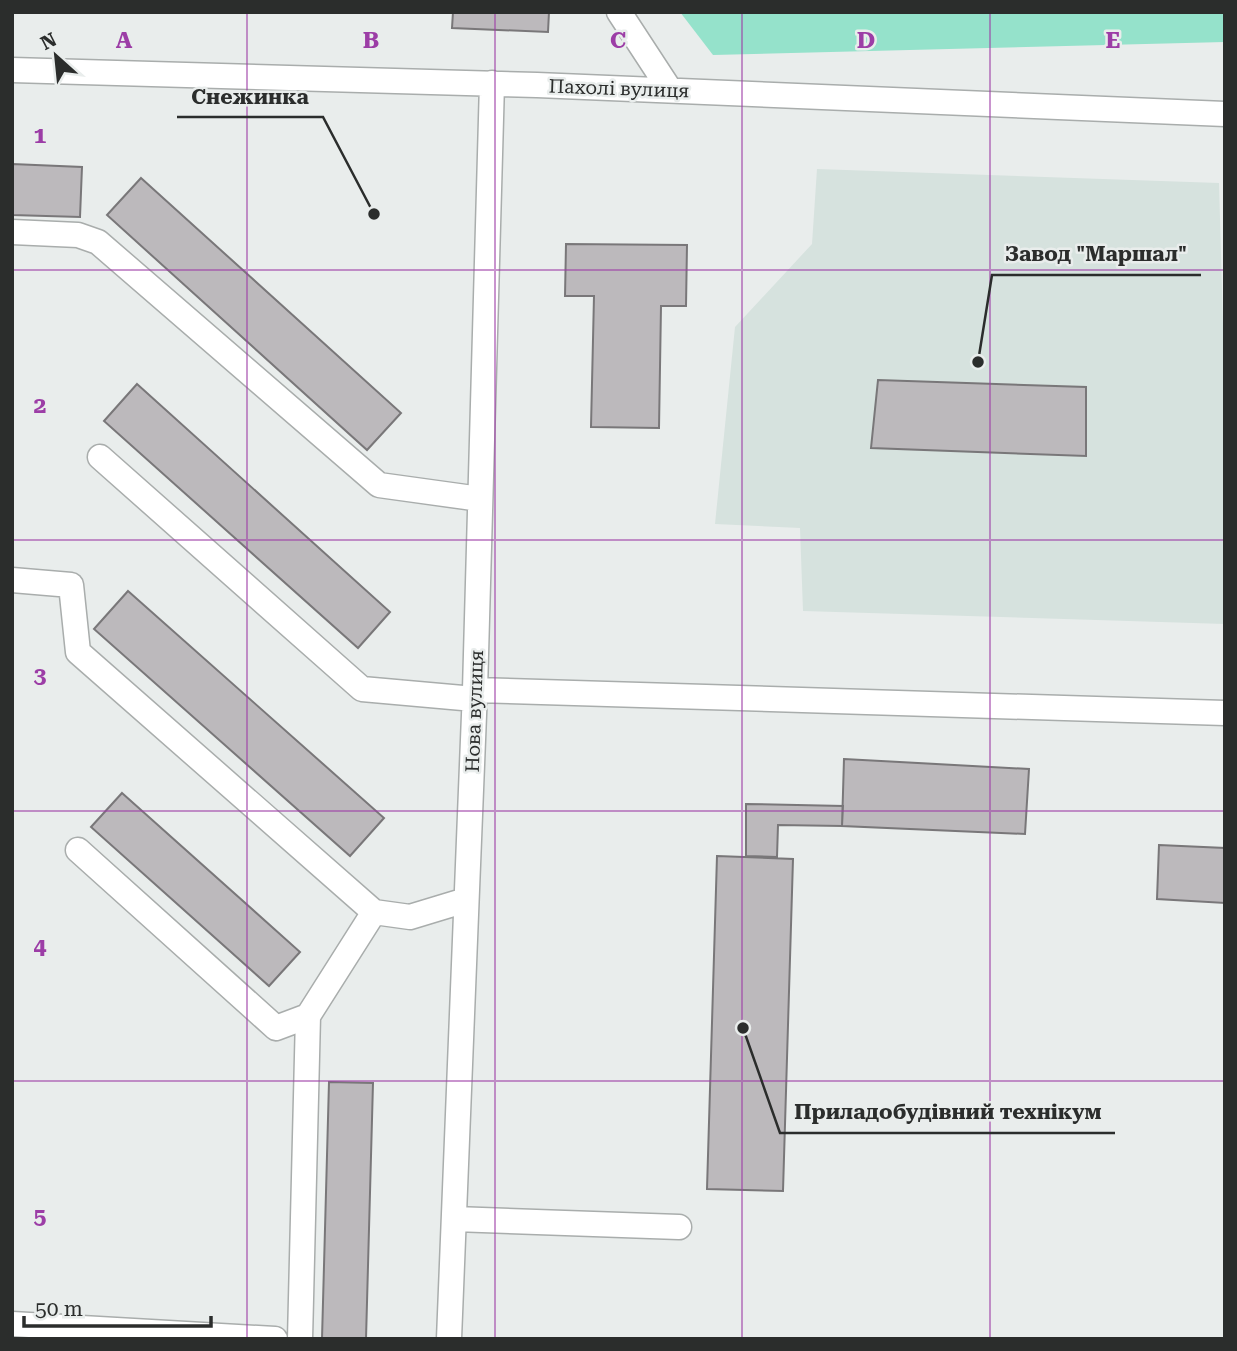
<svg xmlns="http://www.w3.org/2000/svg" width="1237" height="1351" font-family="'Roboto Serif',serif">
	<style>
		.built { fill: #d6e2de }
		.green { fill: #95e2cb }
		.building { fill: #bcb9bc; stroke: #797779; stroke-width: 2 }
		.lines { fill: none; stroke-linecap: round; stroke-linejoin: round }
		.minor-casing { stroke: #a9adac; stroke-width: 27 }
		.minor { stroke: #fff; stroke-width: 24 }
		.grid { fill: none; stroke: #9c3da6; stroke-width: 2; stroke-opacity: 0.55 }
		.labels { text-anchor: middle; stroke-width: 5; stroke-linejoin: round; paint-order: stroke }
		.street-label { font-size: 19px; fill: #2b2d2c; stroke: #e9edec }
		.grid-label { font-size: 23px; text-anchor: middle; font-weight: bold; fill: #9c3da6; stroke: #e9edec; stroke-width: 5; stroke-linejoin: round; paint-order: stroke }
		.leader { fill: none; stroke: #2b2d2c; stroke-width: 2.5 }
		.callout-dot { fill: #2b2d2c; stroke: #e9edec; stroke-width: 2.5 }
		.callout-label { font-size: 21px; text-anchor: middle; font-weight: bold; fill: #2b2d2c; stroke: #e9edec; stroke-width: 5; stroke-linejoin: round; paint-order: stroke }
	</style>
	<rect width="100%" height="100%" fill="#e9edec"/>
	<path class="built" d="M817 169 1219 183 1225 397V624L803 611 800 528 715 524 735 327 812 244Z"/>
	<path class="green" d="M680 12H1225V42L713 55Z"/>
	<path class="building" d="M453 12H549L548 32 452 28Z
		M12 164 82 167 80 217 12 215Z
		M141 178 401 413 367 450 107 215Z
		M566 244 687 245 686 306H661L659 428 591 427 594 296H565Z
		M878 380 1086 387V456L871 448Z
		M137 384 390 612 358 648 104 421Z
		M128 591 384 818 350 856 94 629Z
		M844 759 1029 769 1025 834 842 826Z
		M122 793 300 952 269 986 91 827Z
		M746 804 843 806 842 826 778 825 777 857 746 856Z
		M1159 845 1225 848V903L1157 899Z
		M717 856 793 859 783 1191 707 1189Z
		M329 1082 373 1083 366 1339H322Z"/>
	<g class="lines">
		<defs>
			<path id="minor" d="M619 12 670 90
				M12 70 537 85 1225 114
				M12 232 78 235 98 242 379 485 480 499
				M100 457 362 689 474 699
				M12 580 71 585 78 652 374 912
				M475 690 1225 713
				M78 850 276 1028 308 1016 374 912 410 917 466 900
				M454 1219 679 1227
				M12 1324 275 1339
				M300 1339 308 1016
				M449 1339 475 690 492 83"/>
		</defs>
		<use href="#minor" class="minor-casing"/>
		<use href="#minor" class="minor"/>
	</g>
	<path class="grid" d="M247 12V1339M495 12V1339M742 12V1339M990 12V1339M12 270H1225M12 540H1225M12 811H1225M12 1081H1225"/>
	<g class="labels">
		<g class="street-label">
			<text transform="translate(619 88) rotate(2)" y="7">Пахолі вулиця</text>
			<text transform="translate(474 711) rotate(-88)" y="7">Нова вулиця</text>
		</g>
	</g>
	<g class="grid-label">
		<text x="124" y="48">A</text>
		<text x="371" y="48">B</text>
		<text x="618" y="48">C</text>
		<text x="866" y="48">D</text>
		<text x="1113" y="48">E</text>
		<text x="40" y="143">1</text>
		<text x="40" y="413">2</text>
		<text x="40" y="683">3</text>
		<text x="40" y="954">4</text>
		<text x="40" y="1224">5</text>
	</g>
	<path class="leader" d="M374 214L323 117H177M978 362L992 275H1201M743 1028L780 1133H1115"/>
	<g class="callout-dot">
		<circle cx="374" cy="214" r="7"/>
		<circle cx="978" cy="362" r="7"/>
		<circle cx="743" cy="1028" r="7"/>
	</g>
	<g class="callout-label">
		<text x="250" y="104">Снежинка</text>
		<text x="1096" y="261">Завод "Маршал"</text>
		<text x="948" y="1119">Приладобудівний технікум</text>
	</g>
	<rect width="1237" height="1351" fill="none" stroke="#2b2d2c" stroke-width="28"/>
	<g transform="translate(56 56) rotate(333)" stroke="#e9edec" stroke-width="5" paint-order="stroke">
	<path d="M0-5L12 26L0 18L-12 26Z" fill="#2b2d2c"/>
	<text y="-10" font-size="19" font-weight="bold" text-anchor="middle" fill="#2b2d2c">N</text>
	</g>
	<path d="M24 1316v10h187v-10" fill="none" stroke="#2b2d2c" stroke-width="3.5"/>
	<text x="35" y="1316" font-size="21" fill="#2b2d2c" stroke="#e9edec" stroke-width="5" paint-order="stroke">50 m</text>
</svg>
